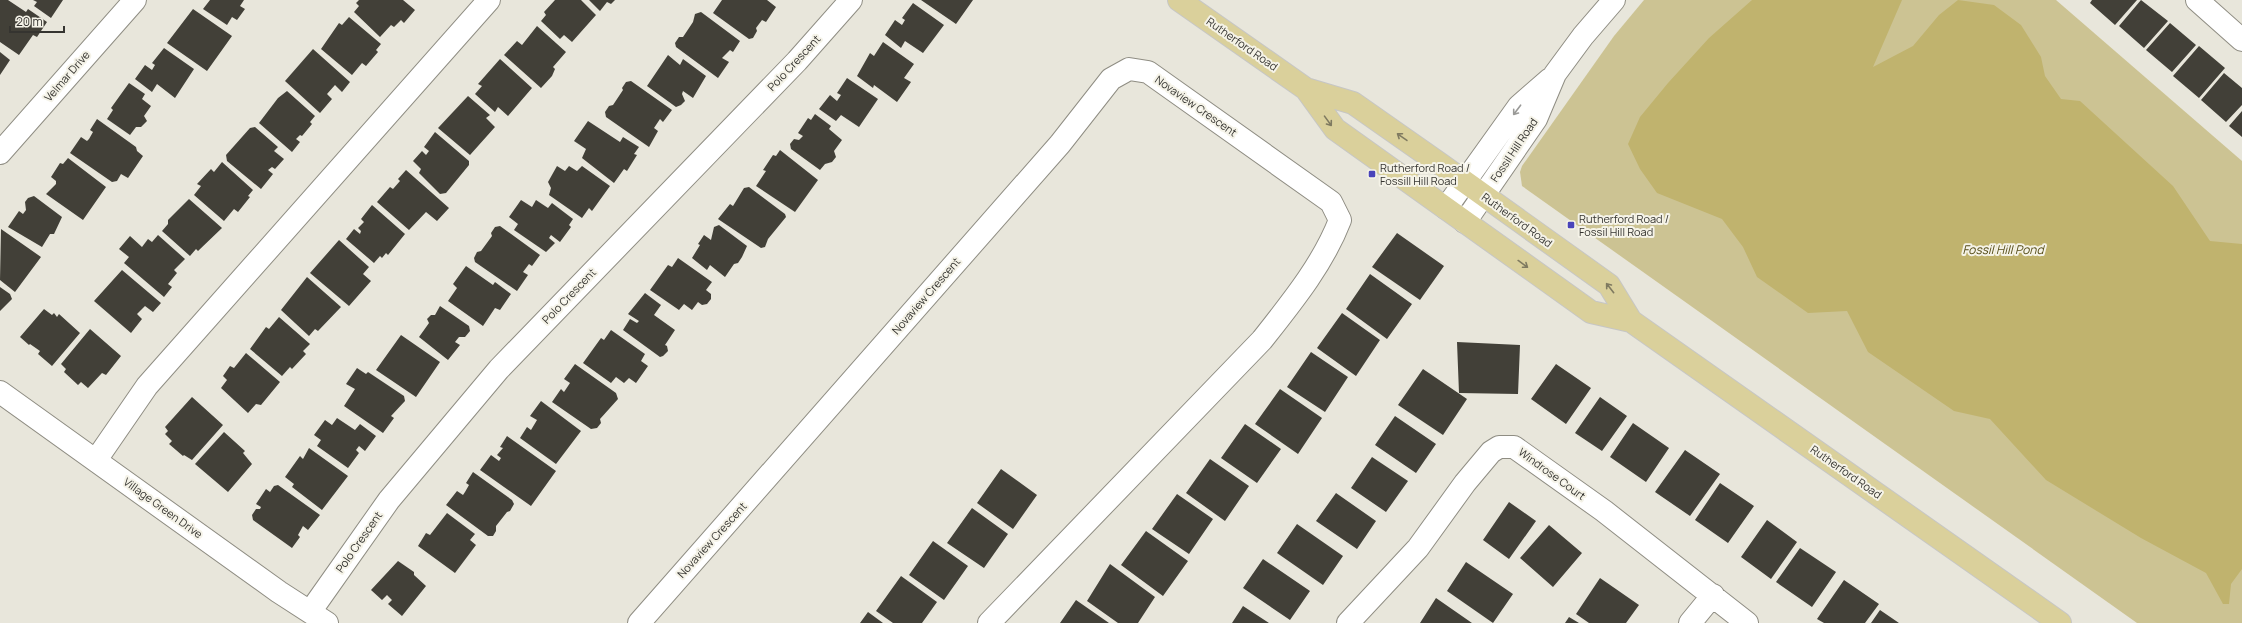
<svg xmlns="http://www.w3.org/2000/svg" width="2242" height="623" font-family="Manrope,sans-serif">
	<style>
		.green { fill: #ccc393 }
		.water { fill: #c0b36e }
		.building { fill: #424038 }
		.lines { fill: none; stroke-linecap: round; stroke-linejoin: round }
		.minor-casing { stroke: #8f8d83; stroke-width: 24 }
		.major-casing { stroke: #c6c6c5; stroke-width: 24 }
		.minor { stroke: #fff; stroke-width: 22 }
		.major { stroke: #dad09b; stroke-width: 22 }
		.oneway { stroke: #9a9a98 }
		.oneway2 { stroke: #7f7a60 }
		.poi-dot { fill: #4944ba; stroke: #f5f3e8; stroke-width: 1.5 }
		.labels { text-anchor: middle; stroke-width: 4; stroke-linejoin: round; paint-order: stroke }
		.street-label { font-size: 11px; fill: #353430; stroke: #f5f3e8 }
		.poi-label { font-size: 11px; fill: #353430; stroke: #f5f3e8; text-anchor: start }
		.water-label { font-size: 12px; font-style: italic; fill: #564d18; stroke: #f5f3e8 }
	</style>
	<rect width="100%" height="100%" fill="#e8e6db"/>
	<path class="green" d="M1644 0H2056L2242 161V623H2137L1522 186 1520 172 1522 166 1614 36Z"/>
	<path class="water" d="M1752 0H1902L1873 67 1913 46 1939 15 1958 0 1994 5 2021 25 2041 57 2045 76 2061 99 2080 101 2173 186 2210 241 2242 244V569L2231 584 2229 604H2223L2206 573 2141 538 2046 480 1990 419 1954 411 1868 352 1847 311 1808 313 1757 277 1743 247 1722 219 1657 193 1640 169 1628 144 1640 117 1668 83 1709 38Z"/>
	<path class="building" d="M0 0H8L26 12 28 9 47 22 37 37 33 35 19 55 0 42Z
		M33 0H63L51 18 34 6 37 2Z
		M210 0H244L240 6 245 9 237 20 232 17 227 25 203 9Z
		M359 0H403L415 10 404 23 401 20 394 27 391 25 380 37 354 12 359 6 356 3Z
		M555 0H581L596 15 572 42 564 35 560 39 541 21 546 15 544 12Z
		M589 0H615L611 4 607 2 600 11Z
		M722 0H767L776 7 766 22 762 20 756 28 757 31 753 38 749 39 713 13Z
		M921 0H973L956 24Z
		M2092 0H2137L2115 25 2090 3Z
		M2141 0 2168 21 2144 48 2119 26Z
		M913 3 944 25 923 53 905 41 901 48 885 35 895 20 902 25 905 20 902 18Z
		M193 9 232 36 207 71 167 43Z
		M701 12 740 41 733 52 730 50 722 58 729 62 718 78 676 47 675 43 679 37H683L693 22 695 14Z
		M349 17 381 44 376 50 378 52 366 66 362 63 352 75 321 49 339 23 342 25Z
		M2170 23 2196 45 2172 72 2146 50Z
		M537 26 566 52 553 67 555 69 552 76 541 88 504 55 517 41 522 45Z
		M883 42 914 64 904 78 911 82 897 102 874 85 873 88 857 76 870 53 874 56Z
		M2199 46 2225 68 2199 98 2173 76Z
		M164 48 194 69 175 98 157 84 152 92 135 79 145 65 152 70 155 65 152 63Z
		M313 49 350 82 342 92 335 85 327 94 332 99 320 113 285 81Z
		M0 52 10 60 0 75Z
		M668 55 680 65 683 59 706 76 693 98 683 91 682 94 685 101 681 105 676 107 647 86Z
		M500 59 532 88 508 116 498 107 495 112 475 94 482 86 478 84Z
		M2224 73 2242 88V105L2226 122 2201 100Z
		M847 78 878 99 859 127 841 115 836 121 819 109 830 95 837 101 841 95 837 93Z
		M631 81 672 110 663 122 660 119 654 128 658 131 649 147 606 117 605 112 609 106 613 105 623 90 622 88 626 82Z
		M129 83 145 94 142 99 151 106 144 116 147 121 141 127H136L130 135 107 119 113 110 111 108Z
		M287 91 315 116 310 122 312 124 302 136 300 135 296 139 300 142 292 152 259 123 278 98Z
		M468 96 490 115 486 118 495 127 470 155 438 128Z
		M2242 111V137L2229 126Z
		M815 114 831 126 829 129 842 140 834 151 836 157 832 162 825 164 820 170 791 149 790 144 794 139 799 140 803 136 798 133 808 118 811 120Z
		M97 119 136 147 137 151 143 156 128 178 121 174 117 181 112 182 70 153 81 137 87 141 89 139 93 132 90 130Z
		M588 121 620 142 623 137 639 147 634 154 637 155 627 171 624 169 614 183 582 158 586 149 574 141Z
		M255 127 278 147 274 151 284 159 275 169 272 167 268 170 273 174 261 189 227 161 226 155 250 128Z
		M435 132 469 161V165L446 193 440 194 419 173 421 169 413 161 422 151 426 155 429 151 424 147Z
		M780 150 818 180 795 212 756 186 766 171 763 170 773 155 776 156Z
		M68 158 106 187 83 220 46 194 56 184V181L51 177 60 163 63 164Z
		M222 162 253 190 248 196 250 197 238 212 234 209 224 221 194 195 201 186 197 184 211 169 214 172Z
		M557 166 565 171 569 166 577 171 582 166 610 186 592 211 589 208 582 218 549 195 551 188 548 182Z
		M406 170 449 208 437 221 426 212 409 230 377 202 390 187 393 189 400 181 398 179Z
		M749 187 785 214 786 217 768 239 765 247 761 248 718 219 730 204 733 206 744 188Z
		M34 196 62 217 54 234H50L42 247 8 227 19 211 23 214 26 210 25 202 28 198Z
		M189 199 222 228 198 251 196 249 190 256 162 231 168 224V220Z
		M521 200 532 207 536 200 548 208 552 203 573 219 569 225 571 227 560 242 551 235 549 238 555 243 546 252 514 230 518 224 509 217Z
		M372 205 405 234 388 255 386 253 382 258 380 256 374 263 346 239 354 229 360 234 361 231 358 228 364 222 361 219Z
		M719 225 747 246 742 257 738 263 734 264 725 277 710 265 707 270 692 258 700 245 698 244 704 235 711 240 714 227Z
		M500 226 540 255 532 266 529 264 523 272 528 275 517 291 475 262 474 258 477 252 481 251 492 236 491 233 495 227Z
		M1 229 41 257 15 292 0 280Z
		M1397 233 1444 266 1420 300 1372 267Z
		M158 235 185 259 174 270 177 273 168 284 172 287 164 297 124 263 129 257 119 249 130 236 142 247 148 239 152 242Z
		M339 240 369 267 363 274 371 281 349 306 310 273Z
		M678 258 712 282 706 290 711 294V299L707 304 702 305 698 302 692 310 684 304 679 310 650 290 668 265 672 267Z
		M466 266 493 285 495 282 511 294 500 310 495 308 483 326 448 301 457 288 453 284Z
		M122 270 161 303 153 312 145 306 137 314 142 319 131 333 94 301Z
		M1370 274 1412 304 1387 339 1346 309Z
		M307 277 341 307 318 331 315 329 309 336 281 310Z
		M0 287 10 294 12 299 0 311Z
		M645 293 661 305 654 315 675 330 665 345 667 346 668 351 663 356 660 357 623 330 630 319 637 323 639 321 628 314Z
		M440 306 469 326 470 331 465 337H459L455 342 460 345 448 360 419 337 429 323 427 319 431 315H435Z
		M44 309 52 315 54 313 57 317 59 314 80 333 52 366 38 354 40 351 30 344 29 345 20 337Z
		M1342 313 1380 340 1356 376 1317 348Z
		M279 317 310 344 303 351 306 354 292 369 290 367 282 376 250 349 266 327 269 329Z
		M90 329 121 356 106 375 102 373 88 388 81 382 78 385 64 372 66 369 61 364Z
		M611 330 645 354 641 361 648 366 636 383 629 378 624 383 616 377 611 383 583 363 601 338 604 340Z
		M401 335 440 362 416 397 376 370Z
		M1457 342 1520 345 1518 394 1459 393Z
		M1311 352 1348 377 1325 412 1287 387Z
		M246 353 280 382 261 405 256 404 248 413 221 388 227 380 223 376 230 366 234 368Z
		M575 364 616 393 618 399 600 419 601 423 597 428 591 429 552 402 561 389 564 392 570 383 564 379Z
		M1556 364 1591 388 1566 424 1531 399Z
		M357 368 366 374 368 372 404 396 405 401 391 416 394 418 383 433 344 406 355 389 346 384Z
		M1423 369 1467 399 1443 435 1398 405Z
		M1280 389 1322 418 1298 454 1255 424Z
		M192 397 223 425 192 460 184 455 183 456 169 444 172 441 165 434 168 431 165 427Z
		M1600 397 1627 416 1602 451 1575 433Z
		M541 401 581 431 556 464 520 438 527 427 531 430 537 420 530 416Z
		M1395 416 1436 444 1416 473 1375 445Z
		M337 418 355 430 360 424 376 436 365 451 359 446 356 450 359 453 348 468 317 446 321 440 314 435 325 420 332 425Z
		M1633 423 1669 448 1646 482 1610 457Z
		M1245 424 1281 449 1257 483 1221 458Z
		M224 432 245 451 243 453 252 464 228 492 195 464Z
		M507 436 556 471 531 506 480 470 491 455 499 461 501 458 497 455 503 448 500 447Z
		M309 448 348 476 322 510 292 487 294 484 285 477 300 456 303 459Z
		M1685 450 1720 474 1690 516 1655 492Z
		M1372 457 1408 481 1386 512 1351 488Z
		M1210 459 1249 486 1225 521 1186 493Z
		M1001 469 1037 495 1013 529 977 503Z
		M473 472 512 500 514 504 510 511 507 512 496 526V531L493 536H488L446 505 457 491 463 495 465 492 469 485 466 483Z
		M1720 483 1754 506 1728 543 1695 520Z
		M278 485 320 515 308 530 303 526 298 535 300 537 292 548 253 520 252 515 256 509H260L261 507 256 504 266 489 270 492 274 486Z
		M1336 493 1376 521 1357 549 1316 521Z
		M1177 494 1213 519 1189 554 1152 529Z
		M1509 502 1536 521 1509 559 1483 540Z
		M972 508 1008 534 984 568 947 543Z
		M447 513 475 534 470 540 476 545 455 573 418 546 426 533 430 535Z
		M1767 520 1797 542 1771 579 1741 557Z
		M1297 524 1343 556 1323 585 1277 553Z
		M1549 525 1582 553 1553 587 1520 558Z
		M1146 531 1188 561 1163 596 1121 565Z
		M933 541 968 566 944 600 909 575Z
		M1800 548 1836 572 1812 607 1776 582Z
		M1263 559 1310 591 1290 620 1243 588Z
		M398 561 414 572V575L426 586 402 616 388 604 392 600 387 595 382 600 371 590Z
		M1466 562 1513 594 1493 623 1447 591Z
		M1110 564 1155 597 1138 623H1118L1087 601Z
		M901 576 937 602 922 623H893L876 611Z
		M1600 578 1639 605 1626 623H1589L1576 614Z
		M1844 580 1879 604 1865 623H1824L1817 619Z
		M1436 598 1472 623H1420Z
		M1076 600 1109 623H1060Z
		M1243 606 1269 623H1232Z
		M1880 610 1899 623H1871Z
		M868 612 883 623H860Z
		M1569 617 1579 623H1565Z"/>
	<g class="lines">
		<defs>
			<path id="minor" d="M2197 0 2242 40
				M0 153 135 0
				M1446 208 1519 106 1550 79
				M1465 222 1536 119 1555 74 1583 36 1614 0
				M0 392 279 592 327 623
				M96 460 147 386 489 0
				M310 612 389 500 499 369 797 61 851 0
				M639 623 1060 144 1111 79 1129 69 1148 72 1331 202 1340 220C1323 264 1292 302 1262 340L989 623
				M1348 623 1418 548 1465 483 1491 452 1499 447H1514L1604 511 1747 623
				M1690 623 1713 595"/>
			<path id="major" d="M1179 0 1306 89 1353 103 1440 164 1609 285 1631 321
				M1306 89 1335 129 1591 312 1631 321 2060 623"/>
		</defs>
		<use href="#minor" class="minor-casing"/>
		<use href="#major" class="major-casing"/>
		<use href="#minor" class="minor"/>
		<use href="#major" class="major"/>
	</g>
	<defs><path id="oneway-shaft" d="M-6 0H5M1.5-3L5.5 0L1.5 3" fill="none" stroke-width="1.6" stroke-linecap="round" stroke-linejoin="round"/></defs>
	<use class="oneway" href="#oneway-shaft" transform="translate(1517 110) rotate(127)"/>
	<g class="oneway2">
		<use href="#oneway-shaft" transform="translate(1328 121) rotate(54)"/>
		<use href="#oneway-shaft" transform="translate(1402 137) rotate(-145)"/>
		<use href="#oneway-shaft" transform="translate(1523 264) rotate(36)"/>
		<use href="#oneway-shaft" transform="translate(1610 288) rotate(-128)"/>
	</g>
	<g class="poi-dot">
		<rect x="1368" y="170" width="8" height="8" rx="2"/>
		<rect x="1567" y="221" width="8" height="8" rx="2"/>
	</g>
	<g class="labels">
		<g class="street-label">
			<text transform="translate(1242 44) rotate(35)" y="4">Rutherford Road</text>
			<text transform="translate(794 63) rotate(-47)" y="4">Polo Crescent</text>
			<text transform="translate(67 76) rotate(-49)" y="4">Velmar Drive</text>
			<text transform="translate(1196 106) rotate(35)" y="4">Novaview Crescent</text>
			<text transform="translate(1514 150) rotate(-56)" y="4">Fossil Hill Road</text>
			<text transform="translate(1517 220) rotate(36)" y="4">Rutherford Road</text>
			<text transform="translate(569 296) rotate(-46)" y="4">Polo Crescent</text>
			<text transform="translate(926 296) rotate(-49)" y="4">Novaview Crescent</text>
			<text transform="translate(1846 472) rotate(35)" y="4">Rutherford Road</text>
			<text transform="translate(1552 474) rotate(36)" y="4">Windrose Court</text>
			<text transform="translate(163 508) rotate(36)" y="4">Village Green Drive</text>
			<text transform="translate(712 540) rotate(-48)" y="4">Novaview Crescent</text>
			<text transform="translate(359 542) rotate(-55)" y="4">Polo Crescent</text>
		</g>
		<g class="poi-label">
			<text x="1380" y="172">Rutherford Road /<tspan x="1380" dy="13">Fossill Hill Road</tspan></text>
			<text x="1579" y="223">Rutherford Road /<tspan x="1579" dy="13">Fossil Hill Road</tspan></text>
		</g>
		<g class="water-label">
			<text x="2003" y="254">Fossil Hill Pond</text>
		</g>
	</g>
	<path d="M10 26v6h54v-6" fill="none" stroke="#353430" stroke-width="2"/>
	<text x="16" y="26" font-size="12" fill="#353430" stroke="#f5f3e8" stroke-width="3" paint-order="stroke">20 m</text>
</svg>
